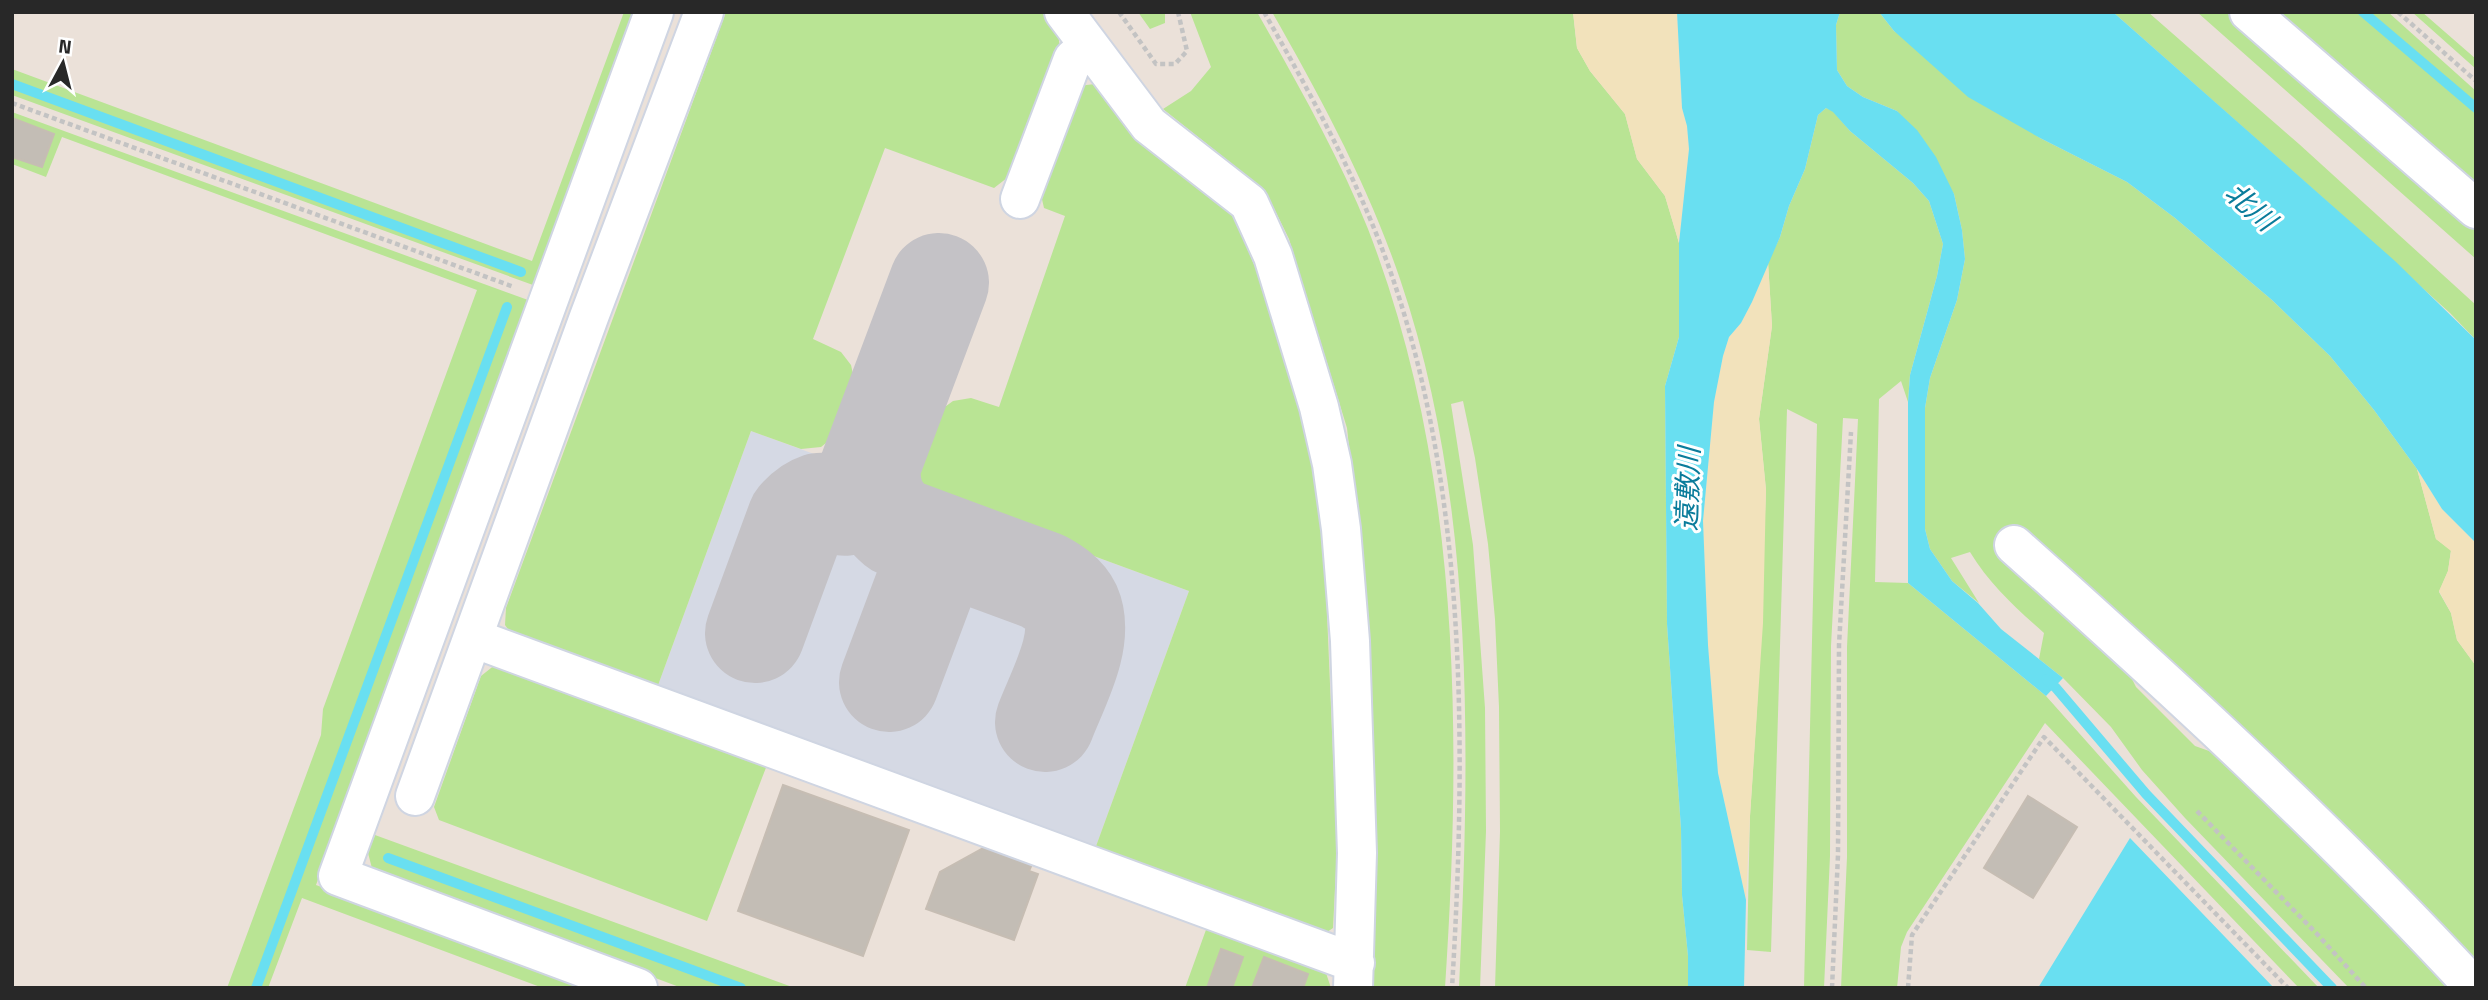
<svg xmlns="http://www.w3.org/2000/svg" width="2488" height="1000" viewBox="0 0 2488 1000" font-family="'Titillium Web','Noto Sans JP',sans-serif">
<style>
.airport{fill:#d5d9e4}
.green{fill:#b9e494}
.sand{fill:#f2e2bb}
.water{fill:#69dff1}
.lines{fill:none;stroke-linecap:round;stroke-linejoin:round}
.stream{stroke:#69dff1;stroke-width:10}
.taxiway{stroke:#c4c2c6;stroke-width:100}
.building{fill:#c3bdb5;stroke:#c6bdb3;stroke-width:2}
.minor-casing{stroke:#cfd5e2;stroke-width:42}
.path{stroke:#c3c3c3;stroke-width:4.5;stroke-dasharray:5 3.5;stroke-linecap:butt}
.minor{stroke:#fff;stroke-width:38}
.labels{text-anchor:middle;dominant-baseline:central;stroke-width:6;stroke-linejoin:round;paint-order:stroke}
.water-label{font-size:28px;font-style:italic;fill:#0a7c9b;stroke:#fff}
</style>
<rect width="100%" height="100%" fill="#ebe1d9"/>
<path class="airport" d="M751,431L1189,591L1095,849L657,688Z"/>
<path class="green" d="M624,12H634L533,285L12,95V69L532,261Z
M726,12H1043L1058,32L1060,50L1016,171L994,188L885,148L813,339L841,352L851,365L855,383L836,435L821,447L801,449L751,431L657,688L513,636L505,625L506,608Z
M1138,12H1165V23L1150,29Z
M1190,12H1257C1297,83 1338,154 1368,229C1461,469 1462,734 1445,988H1371L1376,855L1369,630L1347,428L1289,239L1265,190L1163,109L1191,91L1211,67Z
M1272,12H1573L1577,48L1590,71L1625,114L1637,159L1665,196L1679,243V337L1665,386L1667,624L1681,829L1682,895L1688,956V988H1495L1500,831L1499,707L1495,619L1488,544L1475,458L1463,401L1451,404L1473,545L1485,708L1486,831L1480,988H1459C1470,755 1476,502 1400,279C1368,185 1321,98 1272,12Z
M1840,12H1879L1894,31L2040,138L2127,182L2175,218L2272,300L2330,356L2374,410L2417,469L2436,539L2451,550L2448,571L2439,592L2451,613L2457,640L2476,666V978L2115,645L2136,687L2195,746L2226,757L2465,988H2349L2185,818L2142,770L2111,727L2063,678L2039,659L2044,633C2016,608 1990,585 1970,552L1951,558L1979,603L1952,581L1930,549L1925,529V408L1930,378L1957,300L1965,259L1962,230L1954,194L1897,111L1863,97L1847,86L1837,70L1836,25Z
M2113,12H2148L2299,144L2476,305V340L2450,313L2331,205Z
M2197,12H2226L2476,229V259Z
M2271,12H2388L2476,91V189Z
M2412,12H2422L2476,59V69Z
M1095,84L1138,139L1234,216L1260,279L1292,380L1313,468L1324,542L1337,850L1333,928L1324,934L1095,849L1189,591L933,497L919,482L918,463L938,412L953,401L971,398L999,407L1065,216L1044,208L1039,186L1078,86Z
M1826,108L1833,111L1850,131L1913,183L1929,201L1943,244L1937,276L1910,375L1908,402L1901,381L1879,399L1875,582L1908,583L2046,696L2136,797L2319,988H2299L2045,723L1907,932L1901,947L1897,988H1841L1847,857V647L1858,419L1843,418L1831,646L1830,856L1824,988H1804L1817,424L1787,409L1771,952L1747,950L1750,816L1757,708L1766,490L1759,419L1772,326L1768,262L1780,237L1789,206L1805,169L1818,115Z
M12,112L528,300L316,885L593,988H543L302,898L268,988H227L321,735L323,709L477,290L62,137L46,177L12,164Z
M496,664L767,765L707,921L439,820L434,807L481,676Z
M375,835L795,988H682L373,872L368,853Z
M1207,927L1325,970L1331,988H1185Z"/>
<path class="sand" d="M1573,12H1677L1682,108L1687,126L1689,149L1679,243L1665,196L1637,159L1625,114L1590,71L1577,48Z
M1768,262L1772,326L1759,419L1766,490L1763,623L1750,816L1746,900L1718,773L1708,645L1703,521L1714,402L1723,356L1729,337L1741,323L1752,302Z
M2417,469L2442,509L2476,543V666L2457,640L2451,613L2439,591L2448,571L2451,551L2436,539Z"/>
<path class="water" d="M1677,12H1840L1836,25L1837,70L1847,86L1863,97L1897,111L1917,130L1936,157L1954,194L1962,230L1965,259L1957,300L1930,378L1925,408V529L1930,549L1952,581L1978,603L2001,629L2063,678L2046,696L1908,583V402L1910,375L1937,276L1943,244L1929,201L1913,183L1850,131L1833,112L1826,108L1818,115L1805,169L1789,206L1780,237L1752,302L1741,323L1729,337L1723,356L1714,402L1703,521L1708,645L1718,773L1746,900L1744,988H1688V956L1682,895L1681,829L1667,624L1665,386L1679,337V243L1689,149L1687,126L1682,108Z
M1879,12H2113L2395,261L2476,340V543L2442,509L2417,469L2374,410L2330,356L2272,300L2175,218L2127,182L2040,138L1968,97L1894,31Z
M2130,838L2274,988H2038Z"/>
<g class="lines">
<path class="stream" d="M2363,12L2476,108
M12,84L521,272
M2046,679L2056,688L2146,794L2332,988
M388,858L741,988
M256,988L507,307"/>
<path class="taxiway" d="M939,283L871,464C869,491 876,509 897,527L1043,581C1054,587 1065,594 1071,606C1086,640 1057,690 1045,722
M755,633L797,519C803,512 810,506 819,503C832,501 847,512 856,500C863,490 867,475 871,464
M889,682L928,578C932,558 928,546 913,533"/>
</g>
<path class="building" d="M12,118L54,134L42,167L12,157Z
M783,785L909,830L863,956L738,911Z
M2028,796L2077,827L2033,898L1984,868Z
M985,847L1032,864L1029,871L1038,874L1014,940L926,909L940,872Z
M1221,949L1243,957L1232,988H1207Z
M1264,957L1308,974L1303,988H1252Z"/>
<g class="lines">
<g class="minor-casing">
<path id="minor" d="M1064,12L1149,125L1249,203L1273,256L1319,407L1332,464L1341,529L1350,641L1357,853L1353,988
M2249,12L2476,209
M1020,199L1073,59L1089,45
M2014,545C2173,687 2330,831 2475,988
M473,638L1355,963
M415,796L589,317L704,12
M638,988L338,876L654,12"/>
</g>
<path class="path" d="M1119,12L1156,64H1175L1187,51L1178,12
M1264,12C1313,98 1361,185 1393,279C1468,500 1466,757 1452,988
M2398,12L2476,81
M12,103L514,287
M2197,811L2317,934L2366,988
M1832,988L1838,855L1839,645L1851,432
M1908,988L1912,935L2044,737L2288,988"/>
<use href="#minor" class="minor"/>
</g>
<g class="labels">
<g class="water-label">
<text transform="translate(2251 206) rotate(41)">北川</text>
<text transform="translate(1687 489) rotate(-88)">遠敷川</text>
</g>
</g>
<rect width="2488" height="1000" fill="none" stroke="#282828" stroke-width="28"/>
<g transform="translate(63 63) rotate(7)" stroke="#ffffff" stroke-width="5" paint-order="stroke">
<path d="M0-5L12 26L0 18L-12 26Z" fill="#282828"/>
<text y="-10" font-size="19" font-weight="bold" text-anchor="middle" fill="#282828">N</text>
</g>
</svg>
